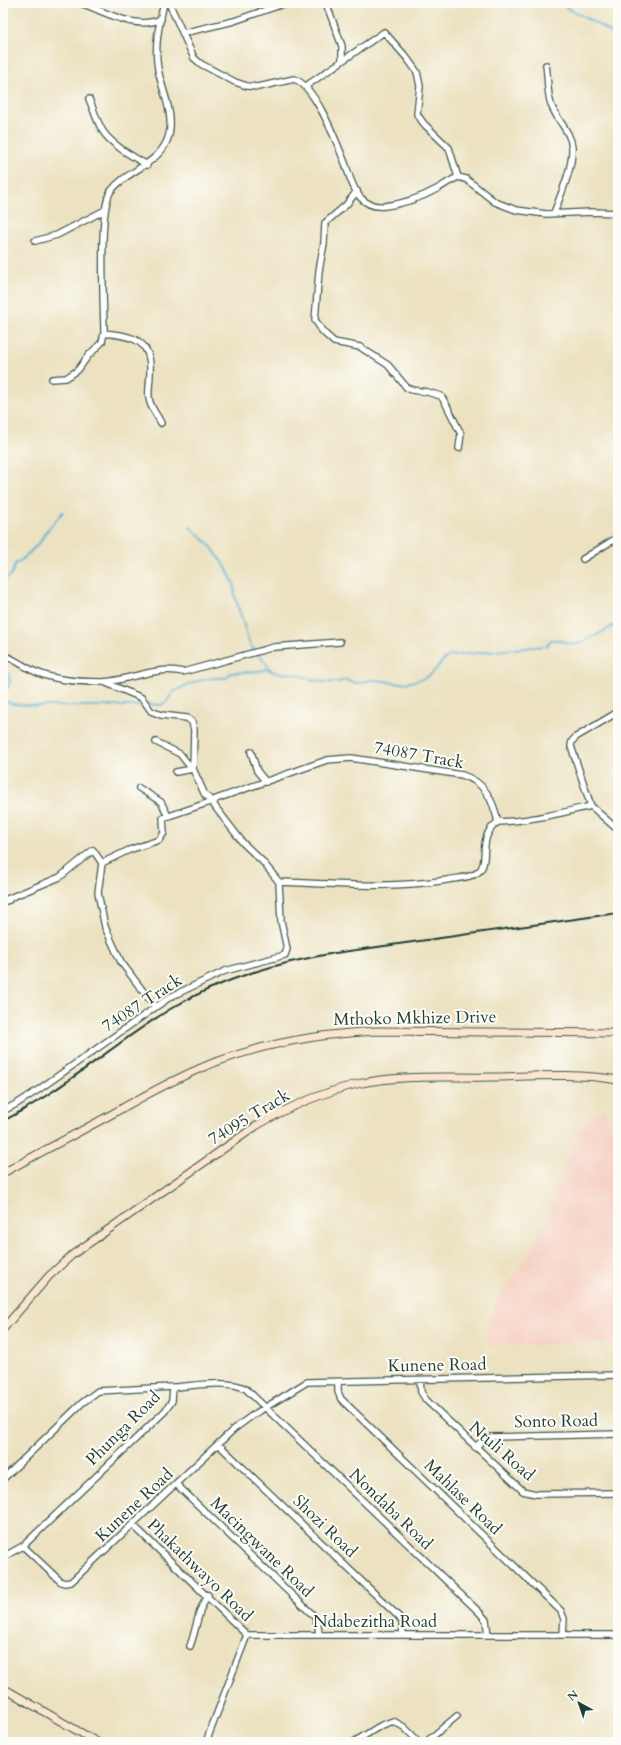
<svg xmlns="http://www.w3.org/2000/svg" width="621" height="1745" viewBox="0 0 621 1745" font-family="Cardo,serif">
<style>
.built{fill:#f6d2c4}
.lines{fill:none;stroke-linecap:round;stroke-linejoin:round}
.stream{stroke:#58b1d5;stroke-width:2}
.street-casing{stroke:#3e5649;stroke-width:8}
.secondary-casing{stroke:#3e5649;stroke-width:9}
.street{stroke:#fff;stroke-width:5.5}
.secondary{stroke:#fbe5cf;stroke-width:7}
.rail{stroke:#1f3d34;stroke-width:2}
.labels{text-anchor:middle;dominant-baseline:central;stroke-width:4;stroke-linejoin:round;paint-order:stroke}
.street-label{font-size:17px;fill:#1f3d34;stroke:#fdfcf7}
</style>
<rect width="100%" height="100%" fill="#fdfcf7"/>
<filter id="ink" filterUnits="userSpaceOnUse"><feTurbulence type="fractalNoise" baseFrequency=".025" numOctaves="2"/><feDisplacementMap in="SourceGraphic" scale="8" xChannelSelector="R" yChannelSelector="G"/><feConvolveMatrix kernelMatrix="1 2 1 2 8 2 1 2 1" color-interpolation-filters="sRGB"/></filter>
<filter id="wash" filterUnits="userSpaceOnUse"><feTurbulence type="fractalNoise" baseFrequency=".012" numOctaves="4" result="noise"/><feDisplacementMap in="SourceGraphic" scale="16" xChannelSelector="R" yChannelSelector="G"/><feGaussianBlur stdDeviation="0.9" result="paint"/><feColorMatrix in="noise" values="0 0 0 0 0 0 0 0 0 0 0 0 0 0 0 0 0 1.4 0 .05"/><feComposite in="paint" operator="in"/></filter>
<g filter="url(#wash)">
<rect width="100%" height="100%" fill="#ece2c1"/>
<path class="built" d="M606,1108L610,1120H618V1343L487,1346V1332L498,1296L533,1249L559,1187L571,1147L586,1121L595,1113Z"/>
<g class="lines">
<path class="stream" d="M559,3C578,16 601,23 618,38
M190,527L210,545L227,569L234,584L235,597L250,645L262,658L271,670
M3,581L12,574L15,564L24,558L41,541L44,534L63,512
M546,647L551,640C560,638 567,645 576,644C585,643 608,628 618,623
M3,667C11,678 13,684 3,693
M296,674C311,680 330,686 346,680C357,686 362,681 373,680C380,679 390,683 397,683C403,684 422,680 427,677C437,672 439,661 449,656L543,646
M3,700L13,704L38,706H136L144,704
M148,704C152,704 157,705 161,705C167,704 170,695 174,692C188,683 209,676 226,678L231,673L261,671L266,669L277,673L294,674"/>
</g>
</g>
<g filter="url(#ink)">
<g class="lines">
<g class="street-casing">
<path id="street" d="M80,3C105,11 135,31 161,19
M169,3L188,45L194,58L201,64L235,82L247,86L258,87L294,79C315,85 337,143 345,163C349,174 352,188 360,197C366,204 375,207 385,206C402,204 422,197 437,189C444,185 451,180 458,177L466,179L495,202L516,210L546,214L592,212L618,213
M326,3L342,46V61
M183,33L234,21L286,3
M546,65C548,78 547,93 551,104C556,120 571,131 572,148C573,167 561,194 554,213
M306,86L384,32L407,58L417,72L420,86L417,114L424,124L449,148L458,177
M89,99C94,110 97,123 104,133C115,147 132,156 147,165
M357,191L346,205L325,223L324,243L319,271L315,320L323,332L334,342L360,347L388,365L407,388L412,390L427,392L441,396L446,404L461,434L459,448
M35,241L57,235L105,210
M104,333C132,336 152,339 150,373C150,382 148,390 149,398C150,408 157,414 161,423
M52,379L66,378L78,370L88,356L102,342L104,333C104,307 98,208 111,191C127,169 161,165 169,135C174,112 162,91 158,69C154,48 159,24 164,3
M583,559L618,537
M3,655C15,659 24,667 36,672C54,680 81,682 102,682C129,681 156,665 183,672L274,647L340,642
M104,682L142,698L151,711L161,715L187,718L192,722L194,730L193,769L205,795L213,801
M618,712L576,737L572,741L571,746L591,806L618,830
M156,742L180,754L192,769
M251,752L257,771L266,782
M351,758L462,775C485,782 493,800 498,822C475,838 492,863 477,873C469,878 457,878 447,880C391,889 335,884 279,882L262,861L243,843L213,804L216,799L327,760Z
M176,772L193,769
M139,788L161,802L168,816
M498,822C529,821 561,813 591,806
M102,863L98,893L105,927L121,962L155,1007
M3,902L9,900L7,899L60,877L93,850L102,863L129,850L159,840L164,833L163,818L213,801
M3,1111L18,1103L38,1090L170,997L225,971L285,955L287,949L281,921L279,882
M420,1380L421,1392L426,1400L523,1491L536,1494L618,1493
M338,1382V1392L341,1399L561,1611L564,1619L563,1635
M173,1387C193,1386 229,1379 246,1389L479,1612L486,1620L488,1635
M218,1444L399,1617L402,1621L403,1635
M475,1447L485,1439L491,1437L618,1434
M3,1479L82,1403L98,1391L173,1387L172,1401L165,1411L23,1546L3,1557
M176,1484L314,1616L318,1625L319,1635
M133,1525L247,1635
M23,1546L60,1581L64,1583L71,1582L234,1429L253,1415L307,1382L618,1375
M190,1646C197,1628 197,1611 208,1595
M206,1742L247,1635H618
M354,1742L380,1726L393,1721L404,1727L419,1742
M426,1742L457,1716"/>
</g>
<g class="secondary-casing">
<path id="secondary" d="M3,1173C39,1153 76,1134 112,1114C145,1095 178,1077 213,1063C265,1043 320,1034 376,1031L618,1033
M3,1329L49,1276L72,1255L256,1126C288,1107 321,1093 357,1084C401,1074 448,1078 493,1077C535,1076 577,1073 618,1080
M3,1688L97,1742"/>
</g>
<use href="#street" class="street"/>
<use href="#secondary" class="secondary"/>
<path class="rail" d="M3,1121C64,1090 114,1043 172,1008C223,978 277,963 335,953L618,913"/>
</g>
</g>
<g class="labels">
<g class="street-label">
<text transform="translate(419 755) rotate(10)">74087 Track</text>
<text transform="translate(142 1003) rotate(-33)">74087 Track</text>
<text transform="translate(415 1018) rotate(-1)">Mthoko Mkhize Drive</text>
<text transform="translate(249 1117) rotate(-31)">74095 Track</text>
<text transform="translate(437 1365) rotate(-1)">Kunene Road</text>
<text transform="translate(556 1421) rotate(-1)">Sonto Road</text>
<text transform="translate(123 1428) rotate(-45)">Phunga Road</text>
<text transform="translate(502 1451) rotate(41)">Ntuli Road</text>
<text transform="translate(463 1497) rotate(44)">Mahlase Road</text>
<text transform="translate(134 1505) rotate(-43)">Kunene Road</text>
<text transform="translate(391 1509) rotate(44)">Nondaba Road</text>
<text transform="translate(325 1526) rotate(44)">Shozi Road</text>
<text transform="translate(262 1547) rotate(44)">Macingwane Road</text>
<text transform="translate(200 1570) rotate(44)">Phakathwayo Road</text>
<text x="375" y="1621">Ndabezitha Road</text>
</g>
</g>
<rect width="621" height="1745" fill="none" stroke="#fdfcf7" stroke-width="16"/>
<g transform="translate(579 1703) rotate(320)" stroke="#fdfcf7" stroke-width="3" paint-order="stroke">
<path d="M0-3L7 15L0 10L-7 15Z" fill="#1f3d34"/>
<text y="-6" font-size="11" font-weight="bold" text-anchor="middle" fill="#1f3d34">N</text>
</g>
</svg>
